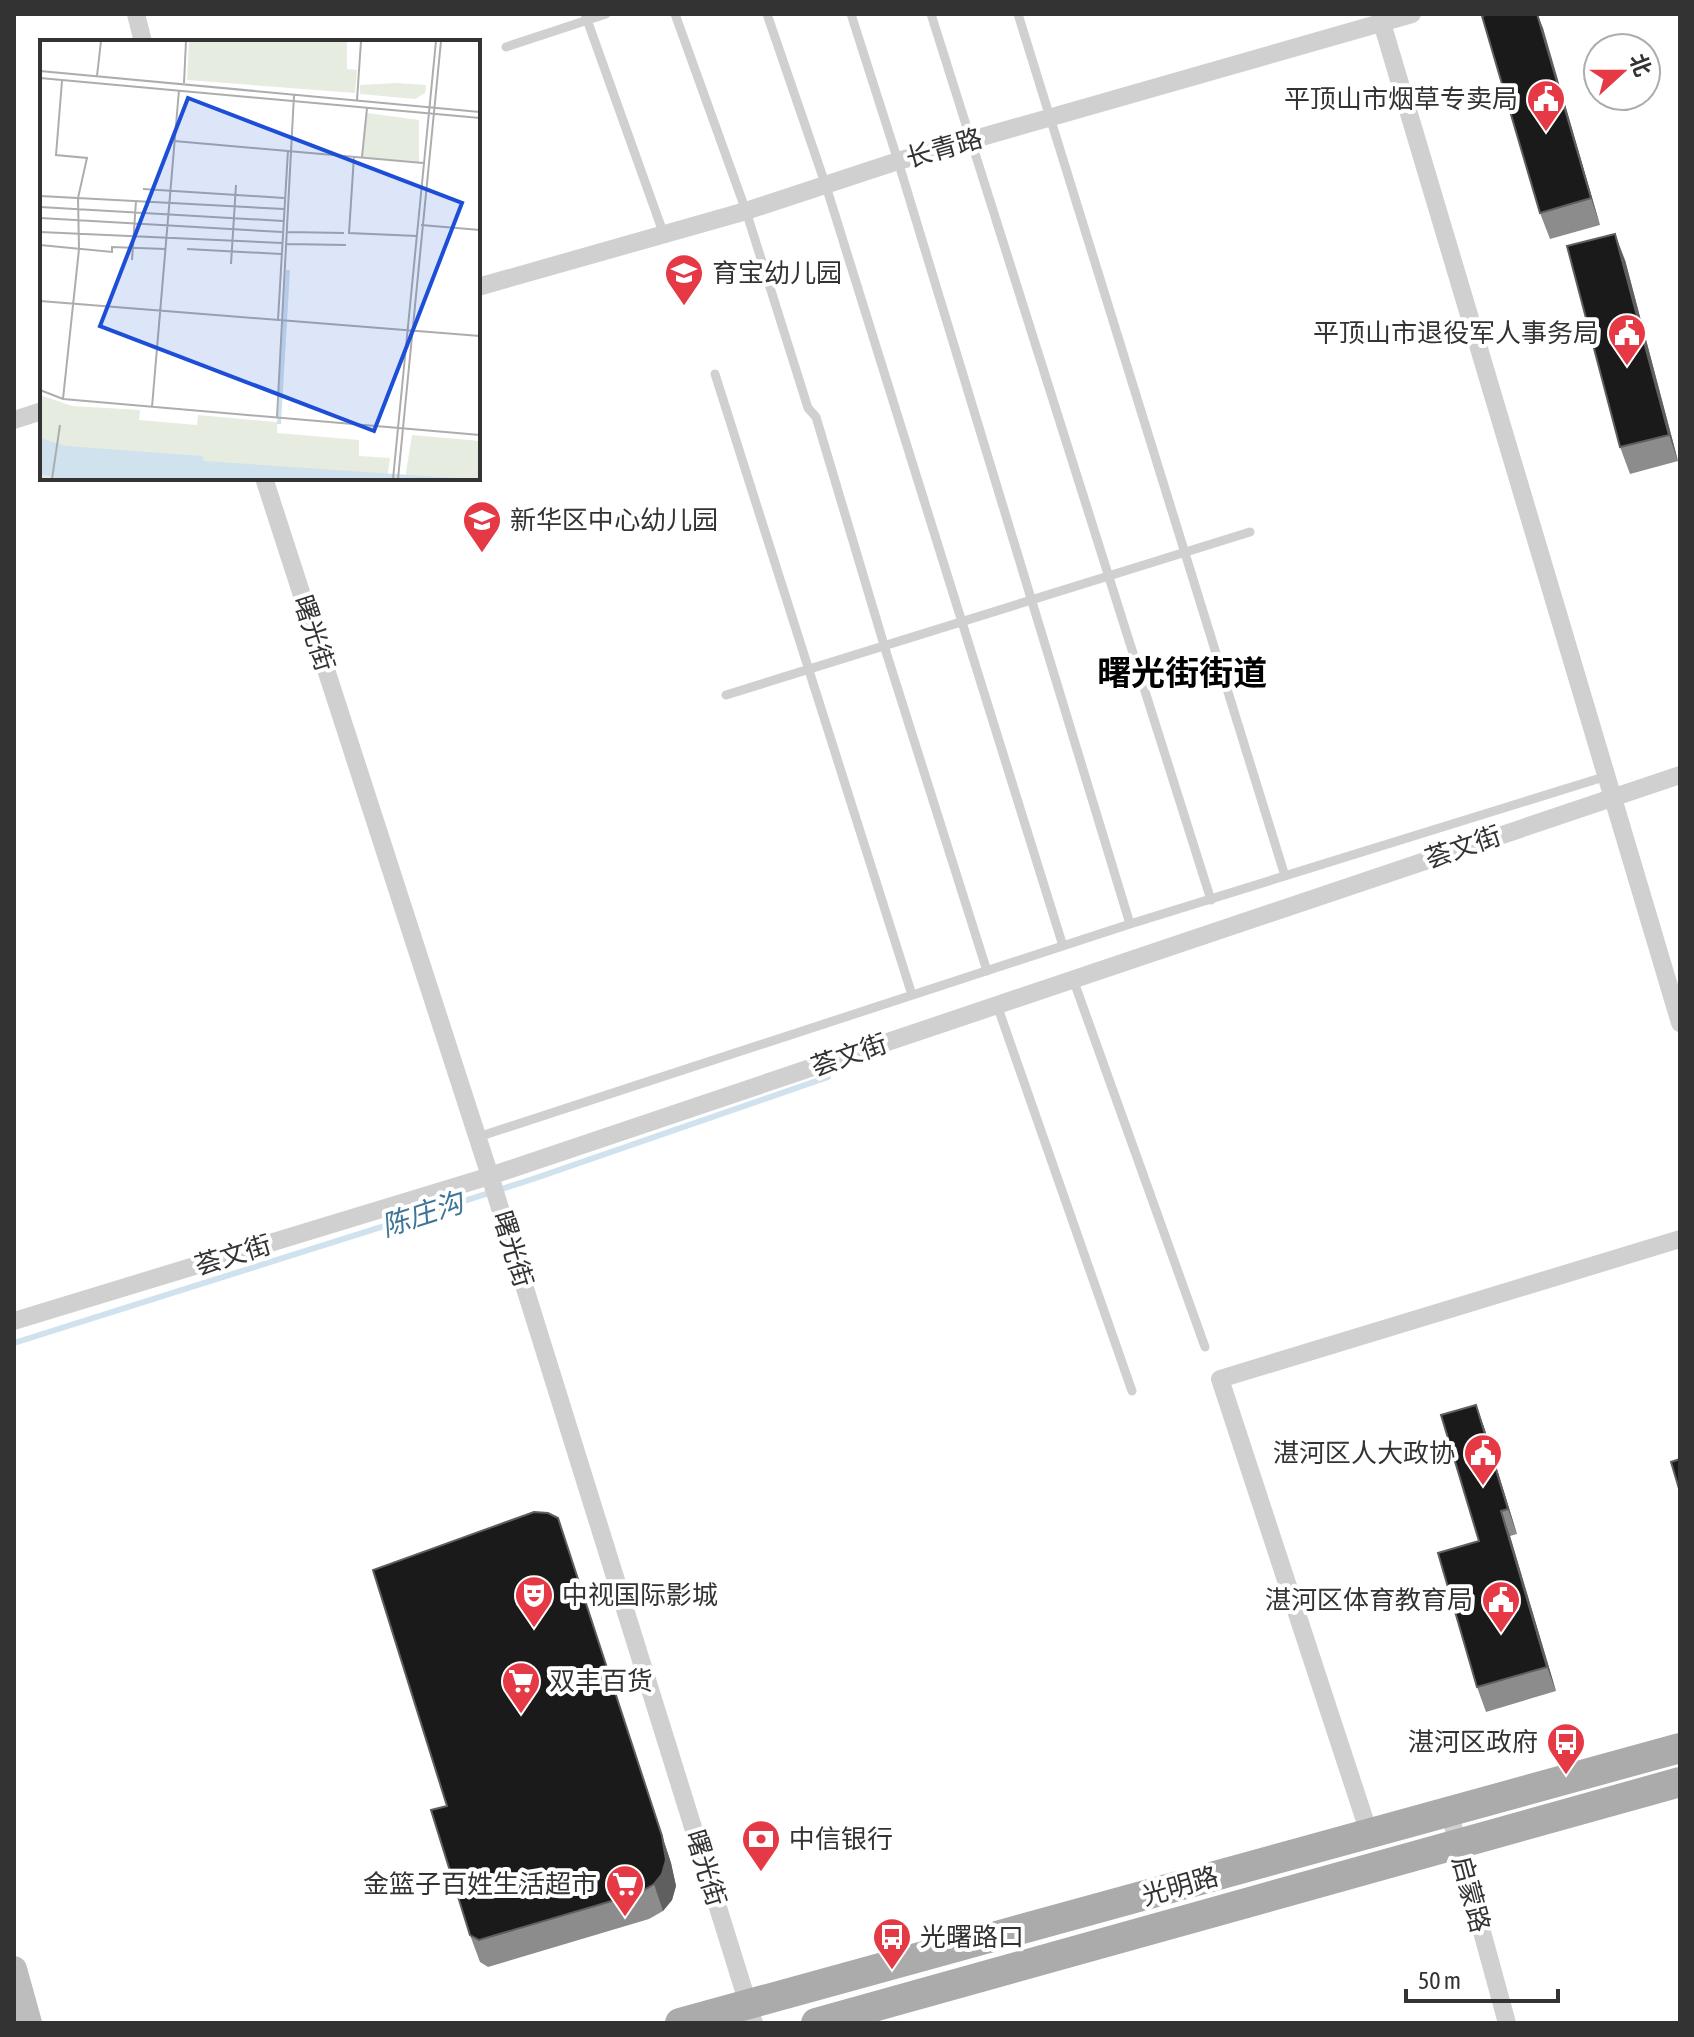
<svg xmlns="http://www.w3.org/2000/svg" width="1694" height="2037" viewBox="0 0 1694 2037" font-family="'Asap Condensed','Noto Sans SC',sans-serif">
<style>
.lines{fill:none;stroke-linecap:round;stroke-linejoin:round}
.stream{stroke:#cfe2ee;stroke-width:6}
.lane{stroke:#d0d0d0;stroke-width:9}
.street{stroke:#d0d0d0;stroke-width:18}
.secondary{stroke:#bdbdbd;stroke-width:26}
.primary{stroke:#ababab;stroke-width:30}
.wall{fill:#8c8c8c}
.shaded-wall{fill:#5f5f5f}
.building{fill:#1a1a1a;stroke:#5f5f5f;stroke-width:2}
.labels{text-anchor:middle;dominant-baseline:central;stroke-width:8;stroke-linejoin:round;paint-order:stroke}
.poi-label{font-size:26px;fill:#333;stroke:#fff;text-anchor:end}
.street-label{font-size:26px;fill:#333;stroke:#fff}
.water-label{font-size:28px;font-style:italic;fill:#3f7597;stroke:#fff}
.district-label{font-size:34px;font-weight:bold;fill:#000;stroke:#fff}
.inset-river{fill:none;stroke:#cfe2ee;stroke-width:4}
.inset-road{fill:none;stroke:#adadad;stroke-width:2}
.view{fill:#1d4ed8;fill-opacity:0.15;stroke:#1d4ed8;stroke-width:4}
.inset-edge{fill:none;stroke:#333;stroke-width:4}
</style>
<rect width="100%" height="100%" fill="#fff"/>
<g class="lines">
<path class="stream" d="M14,1343L530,1180L828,1077"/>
<path class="lane" d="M585,14L664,235
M675,14L746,211L808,408L816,417L887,655L987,971
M767,14L826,186L1063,946
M851,14L898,161L1130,924
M931,14L1211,900
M1018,14L1285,876
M506,47L606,14
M715,374L912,995
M726,695L1250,532
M1073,979L1205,1347
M997,1005L1132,1391
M478,1137L1130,924L1607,776"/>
<path class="street" d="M136,14L143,42
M1382,23L1680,1023
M478,287L746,211L898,161L1412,14
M14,420L42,411
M264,478L490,1176L754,2023
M14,1321L490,1176L1680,775
M1449,1811L1507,2023
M1369,1833L1220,1379L1680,1239"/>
<path class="secondary" d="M14,1969L29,2023"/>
<path class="primary" d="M680,2023L1680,1748
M816,2023L1680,1782"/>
</g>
<path class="wall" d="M1489,14H1538L1600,225L1550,239L1540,213Z
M1625,260L1678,461L1630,474L1620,447Z
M1476,1405L1485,1430L1517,1534L1510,1536L1556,1691L1486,1712L1477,1687L1479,1541Z
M558,1518L671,1863L676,1886L672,1900L663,1911L649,1919L488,1967L480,1962L470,1935Z"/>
<path class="shaded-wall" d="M1537,14L1543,28L1600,225L1591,198Z
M1615,234L1625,260L1678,461L1669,435Z
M1476,1405L1485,1430L1517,1534L1508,1509Z
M1501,1511L1510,1536L1556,1691L1547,1667Z
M558,1518L671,1863L676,1886L672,1900L663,1911L654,1884Z"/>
<path class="building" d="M1489,14H1537L1591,198L1540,213L1482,16Z
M1615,234L1669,435L1620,447L1567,246Z
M1476,1405L1508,1509L1501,1511L1547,1667L1477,1687L1438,1553L1479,1541L1441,1415Z
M1680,1459V1492L1671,1462Z
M534,1512L548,1513L558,1518L662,1836L666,1860L662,1874L654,1884L639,1893L479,1940L470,1935L431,1810L447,1806L373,1570Z"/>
<defs>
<g id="civic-pin" transform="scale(2)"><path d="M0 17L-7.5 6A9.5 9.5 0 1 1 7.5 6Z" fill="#e63946" stroke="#fff"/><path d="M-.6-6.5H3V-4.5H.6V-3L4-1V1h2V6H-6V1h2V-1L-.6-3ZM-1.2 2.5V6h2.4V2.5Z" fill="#fff"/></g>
<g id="school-pin" transform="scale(2)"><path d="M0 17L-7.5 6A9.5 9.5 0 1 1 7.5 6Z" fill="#e63946" stroke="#fff"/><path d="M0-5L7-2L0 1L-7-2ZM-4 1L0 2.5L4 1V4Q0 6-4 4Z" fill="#fff"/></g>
<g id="theatre-pin" transform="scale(2)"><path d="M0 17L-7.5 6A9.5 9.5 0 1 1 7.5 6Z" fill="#e63946" stroke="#fff"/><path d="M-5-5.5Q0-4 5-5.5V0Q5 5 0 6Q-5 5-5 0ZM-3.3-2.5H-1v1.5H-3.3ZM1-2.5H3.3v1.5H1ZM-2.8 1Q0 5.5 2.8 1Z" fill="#fff"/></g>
<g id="supermarket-pin" transform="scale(2)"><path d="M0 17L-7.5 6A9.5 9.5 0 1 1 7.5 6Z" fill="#e63946" stroke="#fff"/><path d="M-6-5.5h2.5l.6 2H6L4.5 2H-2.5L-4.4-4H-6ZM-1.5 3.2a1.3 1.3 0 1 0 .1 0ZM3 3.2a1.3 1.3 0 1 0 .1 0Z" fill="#fff"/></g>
<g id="bus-pin" transform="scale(2)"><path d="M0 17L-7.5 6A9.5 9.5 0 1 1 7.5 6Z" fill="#e63946" stroke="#fff"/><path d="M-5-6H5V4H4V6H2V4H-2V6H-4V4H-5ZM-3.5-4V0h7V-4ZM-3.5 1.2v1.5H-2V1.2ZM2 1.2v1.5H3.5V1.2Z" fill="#fff"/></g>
<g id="bank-pin" transform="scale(2)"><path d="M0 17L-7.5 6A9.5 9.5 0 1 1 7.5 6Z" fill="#e63946" stroke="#fff"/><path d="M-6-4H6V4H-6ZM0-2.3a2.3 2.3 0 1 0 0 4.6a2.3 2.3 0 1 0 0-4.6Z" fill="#fff"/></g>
</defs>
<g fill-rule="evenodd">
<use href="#civic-pin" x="1546" y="99"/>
<use href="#school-pin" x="684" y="273"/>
<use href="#civic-pin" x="1627" y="333"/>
<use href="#school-pin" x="482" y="520"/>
<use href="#civic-pin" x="1483" y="1453"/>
<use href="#theatre-pin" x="534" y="1595"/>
<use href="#civic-pin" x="1501" y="1600"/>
<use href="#supermarket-pin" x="521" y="1681"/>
<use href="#bus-pin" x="1566" y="1742"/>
<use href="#bank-pin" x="761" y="1839"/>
<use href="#supermarket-pin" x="625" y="1884"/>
<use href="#bus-pin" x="892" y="1937"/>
</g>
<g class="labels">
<g class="poi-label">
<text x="1518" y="99">平顶山市烟草专卖局</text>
<text x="712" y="273" text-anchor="start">育宝幼儿园</text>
<text x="1599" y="333">平顶山市退役军人事务局</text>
<text x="510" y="520" text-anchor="start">新华区中心幼儿园</text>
<text x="1455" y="1453">湛河区人大政协</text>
<text x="562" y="1595" text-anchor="start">中视国际影城</text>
<text x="1473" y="1600">湛河区体育教育局</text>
<text x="549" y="1681" text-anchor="start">双丰百货</text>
<text x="1538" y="1742">湛河区政府</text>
<text x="789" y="1839" text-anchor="start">中信银行</text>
<text x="597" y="1884">金篮子百姓生活超市</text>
<text x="920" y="1937" text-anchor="start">光曙路口</text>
</g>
<g class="street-label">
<text transform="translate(944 148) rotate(-16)">长青路</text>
<text transform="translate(314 633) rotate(72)">曙光街</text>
<text transform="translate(1463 847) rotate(-19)">荟文街</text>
<text transform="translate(849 1055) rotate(-19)">荟文街</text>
<text transform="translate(513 1249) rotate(73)">曙光街</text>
<text transform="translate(233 1255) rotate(-17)">荟文街</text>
<text transform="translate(706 1868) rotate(73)">曙光街</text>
<text transform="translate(1180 1886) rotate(-16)">光明路</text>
<text transform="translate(1471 1894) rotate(75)">启蒙路</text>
</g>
<g class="water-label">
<text transform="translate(422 1214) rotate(-18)">陈庄沟</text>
</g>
<g class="district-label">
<text x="1182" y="672">曙光街街道</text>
</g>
</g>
<g transform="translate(40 40)">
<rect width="440" height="440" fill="#fff"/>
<path d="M149,1H307V29L317,30L315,53L147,40ZM356,43L386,45L385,53L375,59L320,54V45ZM327,73L379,80V122L323,117ZM0,355L32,366L100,370L99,380L157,385L158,375L237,382V393L319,400V416L350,418L347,439H0ZM372,395L440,401V439H365Z" fill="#e6ecdf"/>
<path d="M0,398L26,406L162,416L164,421L430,439H21L0,434Z" fill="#cfe2ee"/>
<path class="inset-river" d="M239,384L248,230"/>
<path class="inset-road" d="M0,31L440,72M57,36L61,1M0,38L440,78M22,41L16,115L47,118L38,158L39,209L23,359M144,43L146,1M317,60L321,1M134,101L383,123M314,116L309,193L377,196M322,117L327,68M103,149L244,158M0,156L244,169M0,167L243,181M0,178L242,192M381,185L440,190M0,192L242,203M247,192L304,193M247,204L306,205M0,205L72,212V207L125,209M147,209L241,214M92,220L96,161M191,224L196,145M0,261L440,296M238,280L248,110M0,350L23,359L440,395M112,367L139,50M237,377L254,55M12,439L20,385M353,439L396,1M358,439L401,1"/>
<path class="view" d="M148,58L422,163L334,391L60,286Z"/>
<rect width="440" height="440" class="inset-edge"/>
</g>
<rect width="1694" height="2037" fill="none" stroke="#333333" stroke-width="32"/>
<g transform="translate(1622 72) rotate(69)"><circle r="38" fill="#ffffff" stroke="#adadad" stroke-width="2"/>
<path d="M0-6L14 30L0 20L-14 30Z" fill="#e63946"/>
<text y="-12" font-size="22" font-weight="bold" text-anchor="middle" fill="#333333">北</text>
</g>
<path d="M1406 1989v12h152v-12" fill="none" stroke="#333333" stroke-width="4"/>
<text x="1418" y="1989" font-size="24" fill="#333333" stroke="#ffffff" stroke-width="6" paint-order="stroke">50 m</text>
</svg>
